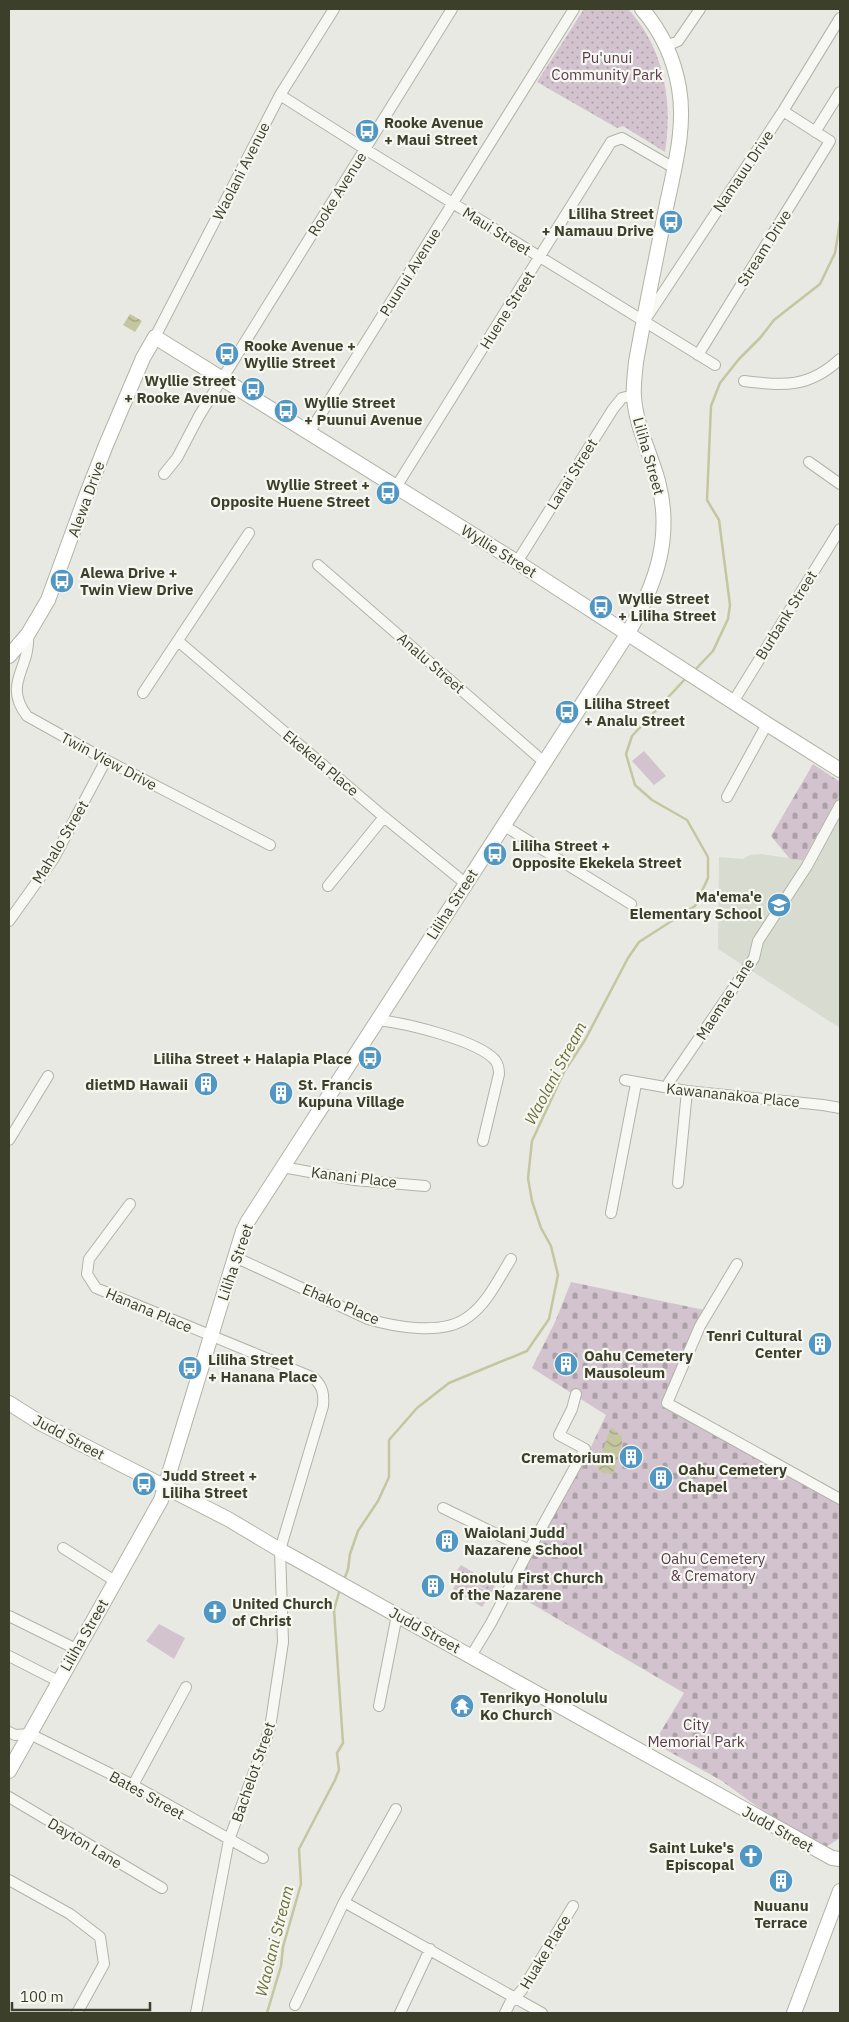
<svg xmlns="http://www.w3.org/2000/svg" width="849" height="2022" viewBox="0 0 849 2022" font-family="'IBM Plex Sans',sans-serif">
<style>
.built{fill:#d8dbd0}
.grass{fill:#d2c3ce}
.cemetery{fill:url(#cemetery-stones)}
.park{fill:url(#park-dots)}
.water{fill:url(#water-waves)}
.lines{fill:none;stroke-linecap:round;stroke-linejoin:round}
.stream{stroke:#c4c6a0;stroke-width:2.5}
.street-casing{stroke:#b1b3a7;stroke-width:12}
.secondary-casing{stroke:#b1b3a7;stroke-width:16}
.street{stroke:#f7f8f4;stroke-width:10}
.secondary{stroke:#fff;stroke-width:14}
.labels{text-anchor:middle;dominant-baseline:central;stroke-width:4.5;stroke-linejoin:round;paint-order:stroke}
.park-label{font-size:15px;fill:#5a3a4f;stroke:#f6f7f1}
.poi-label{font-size:15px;font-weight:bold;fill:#3c402b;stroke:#f6f7f1;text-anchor:start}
.street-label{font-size:15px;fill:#3c402b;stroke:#f6f7f1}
.water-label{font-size:16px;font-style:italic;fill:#6b7038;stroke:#f6f7f1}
</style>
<defs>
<pattern id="cemetery-stones" width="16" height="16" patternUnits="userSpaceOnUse" patternTransform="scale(1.25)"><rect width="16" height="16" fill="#d2c3ce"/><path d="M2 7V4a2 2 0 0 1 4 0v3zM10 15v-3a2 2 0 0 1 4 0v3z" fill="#aca0a7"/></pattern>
<pattern id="park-dots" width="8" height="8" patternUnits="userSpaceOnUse" patternTransform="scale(1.25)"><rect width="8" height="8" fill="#d2c3ce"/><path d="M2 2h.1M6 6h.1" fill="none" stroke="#aca0a7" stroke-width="1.8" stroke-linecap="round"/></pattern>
<pattern id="water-waves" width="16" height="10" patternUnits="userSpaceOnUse" patternTransform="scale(1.25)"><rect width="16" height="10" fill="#c4c6a0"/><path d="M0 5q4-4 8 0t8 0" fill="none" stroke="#a0a283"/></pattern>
</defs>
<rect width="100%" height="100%" fill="#e8e9e2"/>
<path class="built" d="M840,794V1028L718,949L719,857L743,859L750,855L761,854L803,860Z"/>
<path class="grass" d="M644,751L666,776L654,785L632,761Z
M461,1576L491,1594L482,1607L453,1589Z
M159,1624L185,1638L174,1659L146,1641Z"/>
<path class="cemetery" d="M813,764L840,782V794L803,860L790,859L771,836Z
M571,1282L709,1311L667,1403L840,1501V1838L826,1847L759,1808L722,1781L654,1743L684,1693L510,1591L591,1447L606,1415L532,1368L555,1322Z"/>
<path class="park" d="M584,9H628C664,48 673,101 665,152L623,126L617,128L537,82Z
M461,1565L495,1586L491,1593L456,1572Z"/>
<path class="water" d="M130,314L142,321L135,332L123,325Z
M611,1427L622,1437V1444L613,1474L602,1473L597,1466Z"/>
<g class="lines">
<path class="stream" d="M693,672L713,651L728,619L730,605L719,520L707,500L711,406L720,383L739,359L760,338L774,320L820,284L835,253L840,222
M344,1580L348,1569L350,1554L358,1531L378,1501L389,1477V1440L417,1408L449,1383L527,1351L549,1319L558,1275L551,1246L541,1228L532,1201L528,1178L532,1141L564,1072L585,1040L628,958L639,942L695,906L708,878V857L687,820L652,800L635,785L626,754L632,736L687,677
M267,2013L281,1966L283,1947L301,1884L299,1849L335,1780L339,1770L337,1753L343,1743L334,1610L340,1589"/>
<g class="street-casing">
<path id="street" d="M666,46L678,41L700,9
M280,95L365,149L715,365
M815,132L840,92
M647,317L783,111L840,18
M155,337L280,95L334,9
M698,355L830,141L783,111
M744,381C784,386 809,388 840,359
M309,433L574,9
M809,462L840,484
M164,474L177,458L199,416L452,9
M396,487L611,142L622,138L674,168
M517,562L613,409L622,398L633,395
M318,565L544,762
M28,634C31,669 2,683 27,716L106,760L270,845
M178,641L384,817L465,883
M143,693L249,533
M733,702L840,529
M727,797L767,724
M503,825L631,904
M328,886L384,817
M9,921L54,858L106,760
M378,1020C405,1023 477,1040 495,1060C498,1064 499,1069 499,1074L483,1141
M625,1080L687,1091L823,1105L840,1108
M668,1088L669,1082L754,958L758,941L807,866L840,805
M9,1140L48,1076
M282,1167L355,1180L425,1186
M678,1183L687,1091
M130,1204L89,1259L87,1274L96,1288L314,1378C323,1387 324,1394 323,1406L280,1550L283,1642L270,1728L229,1840L196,2013
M611,1213L636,1084
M235,1257L368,1319C395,1327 443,1336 468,1317C487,1304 499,1278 511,1259
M737,1264L700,1326L667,1403L840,1499
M443,1508L529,1550
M63,1548L115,1581
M9,1616L76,1649
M9,1656L58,1681
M471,1656L491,1623L529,1550L585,1449L559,1435L572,1409L576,1394
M379,1706L397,1615
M9,1732L15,1735L30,1734L133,1785L263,1858
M133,1785L186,1687
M9,1797L162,1888
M9,1880L70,1914L100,1937L104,1964L77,2013
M344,1902L542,2013
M295,2005L344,1902L396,1809
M400,2013L430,1949
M505,2013L510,2003L522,1990L573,1906"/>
</g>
<g class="secondary-casing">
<path id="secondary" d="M9,656L28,634L48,600L86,496L106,445L143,358L155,337L517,562L767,724L840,770
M9,1403L42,1424L228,1519L280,1550L832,1858L840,1859
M9,1771L161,1500L243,1231L248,1221L628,633C656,584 673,537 658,481C650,452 636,426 634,397C633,386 635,373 636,362C645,311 656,260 666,208C674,169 686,128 679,88C674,59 661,31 642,9
M794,2013L840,1891"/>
</g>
<use href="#street" class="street"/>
<use href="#secondary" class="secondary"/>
</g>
<defs>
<g id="bus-disc" transform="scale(1.25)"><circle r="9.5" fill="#5197c4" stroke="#f6f7f1"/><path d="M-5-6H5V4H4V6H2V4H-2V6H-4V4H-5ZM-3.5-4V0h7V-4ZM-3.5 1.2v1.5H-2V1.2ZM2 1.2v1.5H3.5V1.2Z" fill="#fff"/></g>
<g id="school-disc" transform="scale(1.25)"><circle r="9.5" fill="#5197c4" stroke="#f6f7f1"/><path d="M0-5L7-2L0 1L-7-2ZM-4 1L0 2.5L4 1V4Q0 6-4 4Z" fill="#fff"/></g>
<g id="building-disc" transform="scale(1.25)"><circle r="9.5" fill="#5197c4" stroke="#f6f7f1"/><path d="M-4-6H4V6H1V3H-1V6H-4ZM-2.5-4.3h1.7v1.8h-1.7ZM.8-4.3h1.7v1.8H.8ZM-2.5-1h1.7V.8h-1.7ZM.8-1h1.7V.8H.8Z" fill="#fff"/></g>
<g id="church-disc" transform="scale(1.25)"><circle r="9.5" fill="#5197c4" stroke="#f6f7f1"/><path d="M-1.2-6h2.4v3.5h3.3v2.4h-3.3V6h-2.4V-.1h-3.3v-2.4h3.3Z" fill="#fff"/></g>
<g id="temple-disc" transform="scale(1.25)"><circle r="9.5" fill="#5197c4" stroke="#f6f7f1"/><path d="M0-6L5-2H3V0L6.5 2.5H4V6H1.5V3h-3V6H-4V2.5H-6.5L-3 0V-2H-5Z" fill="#fff"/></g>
</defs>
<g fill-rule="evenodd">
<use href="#bus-disc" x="367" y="131"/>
<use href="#bus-disc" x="671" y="222"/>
<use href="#bus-disc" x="227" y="354"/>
<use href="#bus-disc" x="253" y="389"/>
<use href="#bus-disc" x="286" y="411"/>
<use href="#bus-disc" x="388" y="493"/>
<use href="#bus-disc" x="62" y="581"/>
<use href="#bus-disc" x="601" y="607"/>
<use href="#bus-disc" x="567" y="712"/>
<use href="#bus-disc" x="495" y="854"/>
<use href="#school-disc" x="779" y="905"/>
<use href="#bus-disc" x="370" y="1058"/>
<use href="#building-disc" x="206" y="1084"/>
<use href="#building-disc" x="281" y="1093"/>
<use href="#building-disc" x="820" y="1344"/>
<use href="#building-disc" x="566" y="1364"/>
<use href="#bus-disc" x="190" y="1368"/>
<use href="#building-disc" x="631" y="1457"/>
<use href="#building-disc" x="661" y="1478"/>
<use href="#bus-disc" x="144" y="1484"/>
<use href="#building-disc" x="447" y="1541"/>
<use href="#building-disc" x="433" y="1586"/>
<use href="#church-disc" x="215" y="1612"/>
<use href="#temple-disc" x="462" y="1706"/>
<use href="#church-disc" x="751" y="1856"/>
<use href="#building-disc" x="781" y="1881"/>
</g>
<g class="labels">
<g class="park-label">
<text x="607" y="57">Pu'unui<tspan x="607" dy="17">Community Park</tspan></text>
<text x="713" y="1558">Oahu Cemetery<tspan x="713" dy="17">&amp; Crematory</tspan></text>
<text x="696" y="1724">City<tspan x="696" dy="17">Memorial Park</tspan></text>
</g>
<g class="poi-label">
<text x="384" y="122">Rooke Avenue<tspan x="384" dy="17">+ Maui Street</tspan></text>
<text x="654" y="213" text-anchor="end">Liliha Street<tspan x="654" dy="17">+ Namauu Drive</tspan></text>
<text x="244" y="345">Rooke Avenue +<tspan x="244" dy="17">Wyllie Street</tspan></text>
<text x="236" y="380" text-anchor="end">Wyllie Street<tspan x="236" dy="17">+ Rooke Avenue</tspan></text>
<text x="304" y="402">Wyllie Street<tspan x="304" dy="17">+ Puunui Avenue</tspan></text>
<text x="370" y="484" text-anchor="end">Wyllie Street +<tspan x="370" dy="17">Opposite Huene Street</tspan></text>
<text x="80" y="572">Alewa Drive +<tspan x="80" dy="17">Twin View Drive</tspan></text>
<text x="618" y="598">Wyllie Street<tspan x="618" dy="17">+ Liliha Street</tspan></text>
<text x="584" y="703">Liliha Street<tspan x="584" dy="17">+ Analu Street</tspan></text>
<text x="512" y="845">Liliha Street +<tspan x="512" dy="17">Opposite Ekekela Street</tspan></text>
<text x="762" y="896" text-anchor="end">Ma'ema'e<tspan x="762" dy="17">Elementary School</tspan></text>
<text x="352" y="1058" text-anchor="end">Liliha Street + Halapia Place</text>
<text x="188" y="1084" text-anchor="end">dietMD Hawaii</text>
<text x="298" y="1084">St. Francis<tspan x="298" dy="17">Kupuna Village</tspan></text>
<text x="802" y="1335" text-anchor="end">Tenri Cultural<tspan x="802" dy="17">Center</tspan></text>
<text x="584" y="1355">Oahu Cemetery<tspan x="584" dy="17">Mausoleum</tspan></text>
<text x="208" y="1359">Liliha Street<tspan x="208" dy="17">+ Hanana Place</tspan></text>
<text x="614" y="1457" text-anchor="end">Crematorium</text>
<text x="678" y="1469">Oahu Cemetery<tspan x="678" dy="17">Chapel</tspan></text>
<text x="162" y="1475">Judd Street +<tspan x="162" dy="17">Liliha Street</tspan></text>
<text x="464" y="1532">Waiolani Judd<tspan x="464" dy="17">Nazarene School</tspan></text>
<text x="450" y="1577">Honolulu First Church<tspan x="450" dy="17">of the Nazarene</tspan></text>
<text x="232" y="1603">United Church<tspan x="232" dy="17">of Christ</tspan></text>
<text x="480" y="1697">Tenrikyo Honolulu<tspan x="480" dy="17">Ko Church</tspan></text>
<text x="734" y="1847" text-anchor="end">Saint Luke's<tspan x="734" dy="17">Episcopal</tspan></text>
<text x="781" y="1905" text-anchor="middle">Nuuanu<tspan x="781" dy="17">Terrace</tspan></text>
</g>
<g class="street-label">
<text transform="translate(241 171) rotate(-63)">Waolani Avenue</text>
<text transform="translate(743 171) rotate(-56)">Namauu Drive</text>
<text transform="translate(337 194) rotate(-58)">Rooke Avenue</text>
<text transform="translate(497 231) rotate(32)">Maui Street</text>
<text transform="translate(764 248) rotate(-58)">Stream Drive</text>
<text transform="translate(410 272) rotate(-58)">Puunui Avenue</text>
<text transform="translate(507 310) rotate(-58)">Huene Street</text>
<text transform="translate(649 456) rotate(74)">Liliha Street</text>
<text transform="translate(572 474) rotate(-58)">Lanai Street</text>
<text transform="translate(86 499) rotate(-70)">Alewa Drive</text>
<text transform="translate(499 551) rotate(32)">Wyllie Street</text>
<text transform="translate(786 615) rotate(-58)">Burbank Street</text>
<text transform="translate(431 663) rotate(41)">Analu Street</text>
<text transform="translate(109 761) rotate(28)">Twin View Drive</text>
<text transform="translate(321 763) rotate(40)">Ekekela Place</text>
<text transform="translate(60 842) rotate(-59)">Mahalo Street</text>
<text transform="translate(452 904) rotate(-57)">Liliha Street</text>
<text transform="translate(725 999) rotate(-57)">Maemae Lane</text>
<text transform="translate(733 1095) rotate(6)">Kawananakoa Place</text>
<text transform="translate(354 1177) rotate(7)">Kanani Place</text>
<text transform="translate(235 1262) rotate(-71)">Liliha Street</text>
<text transform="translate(341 1304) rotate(23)">Ehako Place</text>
<text transform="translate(149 1310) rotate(23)">Hanana Place</text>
<text transform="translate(69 1437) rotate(28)">Judd Street</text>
<text transform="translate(425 1630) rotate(29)">Judd Street</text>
<text transform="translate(84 1635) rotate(-60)">Liliha Street</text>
<text transform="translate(253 1772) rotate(-71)">Bachelot Street</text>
<text transform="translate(147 1795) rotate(29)">Bates Street</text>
<text transform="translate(778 1829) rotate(29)">Judd Street</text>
<text transform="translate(85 1843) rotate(31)">Dayton Lane</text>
<text transform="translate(545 1952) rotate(-59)">Huake Place</text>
</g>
<g class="water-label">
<text transform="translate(555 1073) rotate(-62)">Waolani Stream</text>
<text transform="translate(274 1941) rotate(-76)">Waolani Stream</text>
</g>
</g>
<rect width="849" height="2022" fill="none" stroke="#3c402b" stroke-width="20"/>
<path d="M12 2002v8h138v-8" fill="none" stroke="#3c402b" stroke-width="2.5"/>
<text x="20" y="2002" font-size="15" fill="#3c402b" stroke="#f6f7f1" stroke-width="4" paint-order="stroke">100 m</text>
</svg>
